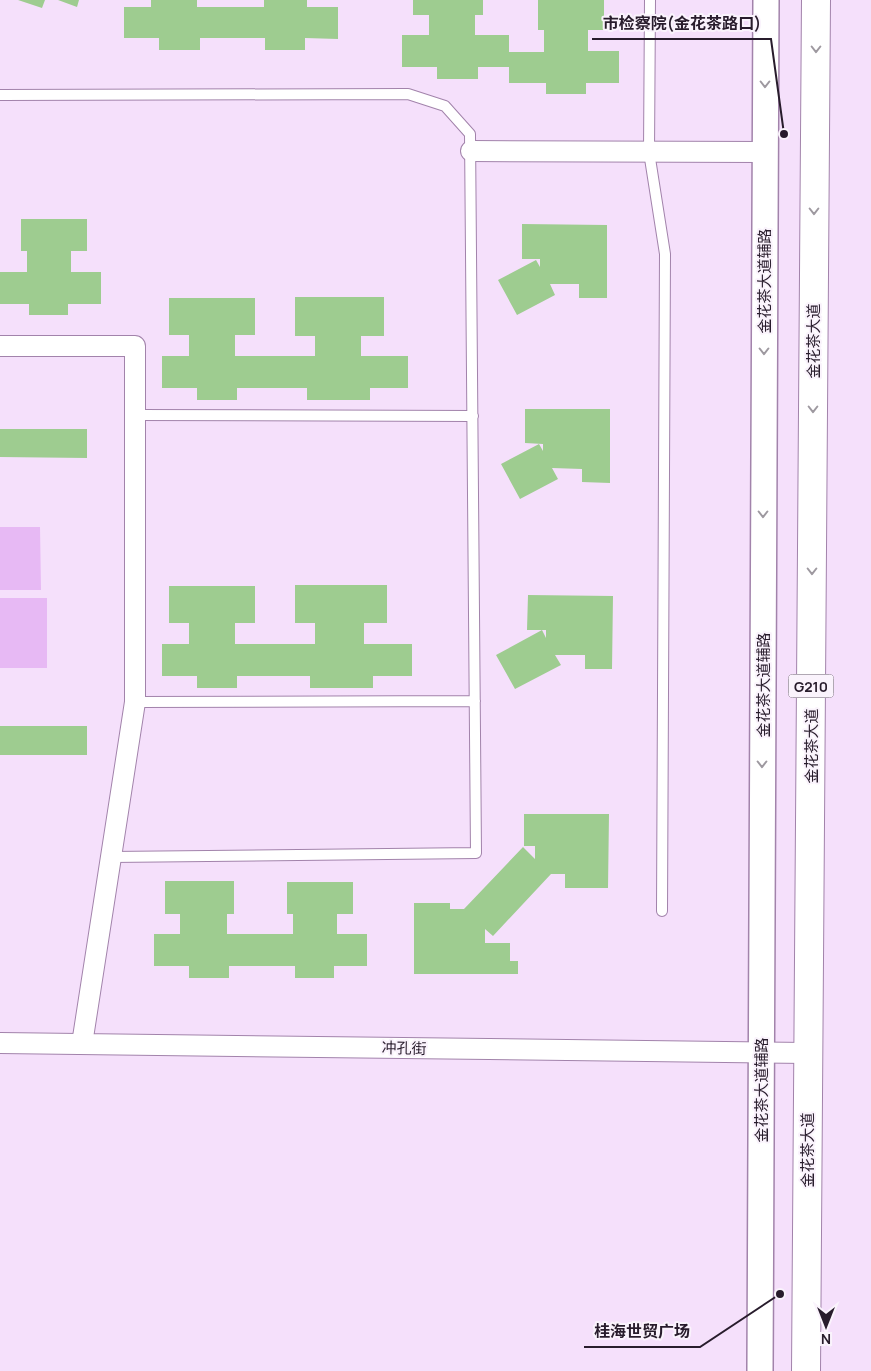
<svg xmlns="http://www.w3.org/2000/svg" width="871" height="1371" viewBox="0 0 871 1371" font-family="Manrope,'Noto Sans SC',sans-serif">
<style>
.green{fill:#e7b9f4}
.building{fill:#9ecc90}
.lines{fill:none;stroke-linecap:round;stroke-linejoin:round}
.service-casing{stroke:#a283ab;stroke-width:12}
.minor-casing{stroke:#a283ab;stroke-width:22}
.tertiary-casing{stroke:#a283ab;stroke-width:28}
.trunk-casing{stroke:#a283ab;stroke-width:30}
.service{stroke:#fff;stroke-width:10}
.minor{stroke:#fff;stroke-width:20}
.tertiary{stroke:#fff;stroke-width:25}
.trunk{stroke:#fff;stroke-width:28}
.oneway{stroke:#9e99a0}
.labels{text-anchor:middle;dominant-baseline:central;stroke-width:4;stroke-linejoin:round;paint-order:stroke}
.shield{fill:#faf3fc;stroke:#675c6a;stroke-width:1}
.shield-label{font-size:14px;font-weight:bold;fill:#281c2c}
.street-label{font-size:15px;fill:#281c2c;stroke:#faf3fc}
.leader{fill:none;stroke:#281c2c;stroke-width:2}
.callout-dot{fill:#281c2c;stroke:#faf3fc;stroke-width:2}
.callout-label{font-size:16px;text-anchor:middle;font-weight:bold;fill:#281c2c;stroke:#faf3fc;stroke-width:4;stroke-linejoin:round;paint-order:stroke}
</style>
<rect width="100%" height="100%" fill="#f5e0fb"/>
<path class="green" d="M0,527H40L41,590H0Z
M0,598H47V668H0Z"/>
<path class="building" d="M18,0H45L42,8Z
M58,0H79L77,7Z
M151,0H197V7H264V0H307V7H338V39L305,38V50H265V38H200V50H159V38H124V7H151Z
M413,0H483V15H475V35H509V52H544V30H538V0H604V30H588V51H619V83H586V94H546V83H509V67H478V79H437V67H402V35H429V15H413Z
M21,219H87V251H71V272H101V304H68V315H29V304H0V272H27V251H21Z
M522,224L607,225V298H579V284H550L555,295L517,315L498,280L536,260L540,267V259H522Z
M295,297H384V336H361V356H408V388H370V400H307V388H237V400H197V388H162V356H189V335H169V298H255V335H235V356H315V336H295Z
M525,409H610V483L582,482V469L552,468L558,479L520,499L501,464L539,444L543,451V444L525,443Z
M0,429H87V458L0,457Z
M295,585H387V623H364V644H412V676H373V688H310V676H237V688H197V676H162V644H189V623H169V586H255V623H235V644H315V623H295Z
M528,595L613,596L612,669H585V655H555L561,665L515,689L496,655L542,630L546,638V630H527Z
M0,726H87V755H0Z
M524,814H609L608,888H565V874H551L493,936L485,929V943H510V961H518V974H414V903H450V909H464L523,847L535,859V846H524Z
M165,881H234V914H227V934H293V914H287V882H353V914H337V934H367V966H334V978H295V966H229V978H189V966H154V934H180V914H165Z"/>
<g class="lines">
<g class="service-casing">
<path id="service" d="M650,0L649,152L665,254L662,911
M0,95L408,94L445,106L470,134L476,853L111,857
M135,415L473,416
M135,702L475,701"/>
</g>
<g class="minor-casing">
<path id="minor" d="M471,151L765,152
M0,346H135V702L82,1044
M0,1043L808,1053"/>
</g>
<g class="tertiary-casing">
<path id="tertiary" d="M760,1371L766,0"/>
</g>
<g class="trunk-casing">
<path id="trunk" d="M806,1371L816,0"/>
</g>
<use href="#service" class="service"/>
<use href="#minor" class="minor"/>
<use href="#tertiary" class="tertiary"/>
<use href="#trunk" class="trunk"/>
</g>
<defs><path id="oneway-chevron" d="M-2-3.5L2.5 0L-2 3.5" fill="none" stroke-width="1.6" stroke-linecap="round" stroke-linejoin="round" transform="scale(1.25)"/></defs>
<g class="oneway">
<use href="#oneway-chevron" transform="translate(816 49) rotate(90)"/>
<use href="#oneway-chevron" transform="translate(765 84) rotate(90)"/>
<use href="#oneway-chevron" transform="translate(814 211) rotate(90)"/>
<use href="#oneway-chevron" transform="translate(764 351) rotate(90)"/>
<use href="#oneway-chevron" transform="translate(813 409) rotate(90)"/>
<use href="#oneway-chevron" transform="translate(763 514) rotate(90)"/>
<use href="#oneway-chevron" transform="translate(812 571) rotate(90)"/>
<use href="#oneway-chevron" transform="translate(762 764) rotate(90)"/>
</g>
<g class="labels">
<rect class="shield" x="788.5" y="674.5" width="45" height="23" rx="4"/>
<g class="shield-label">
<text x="811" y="686">G210</text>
</g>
<g class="street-label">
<text transform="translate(764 281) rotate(-90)">金花茶大道辅路</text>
<text transform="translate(813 341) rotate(-90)">金花茶大道</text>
<text transform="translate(763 685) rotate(-90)">金花茶大道辅路</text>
<text transform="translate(811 746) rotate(-90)">金花茶大道</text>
<text transform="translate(404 1048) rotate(1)">冲孔街</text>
<text transform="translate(761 1090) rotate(-90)">金花茶大道辅路</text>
<text transform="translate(807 1150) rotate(-90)">金花茶大道</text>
</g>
</g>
<path class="leader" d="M784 134L771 39H592M780 1294L700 1347H584"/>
<g class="callout-dot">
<circle cx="784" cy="134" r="5"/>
<circle cx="780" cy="1294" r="5"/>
</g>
<g class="callout-label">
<text x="682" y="29">市检察院(金花茶路口)</text>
<text x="642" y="1337">桂海世贸广场</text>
</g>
<g transform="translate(826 1326) rotate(180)" stroke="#faf3fc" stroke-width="4" paint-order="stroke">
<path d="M0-4L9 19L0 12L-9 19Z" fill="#281c2c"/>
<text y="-8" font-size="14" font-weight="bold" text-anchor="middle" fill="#281c2c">N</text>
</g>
</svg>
